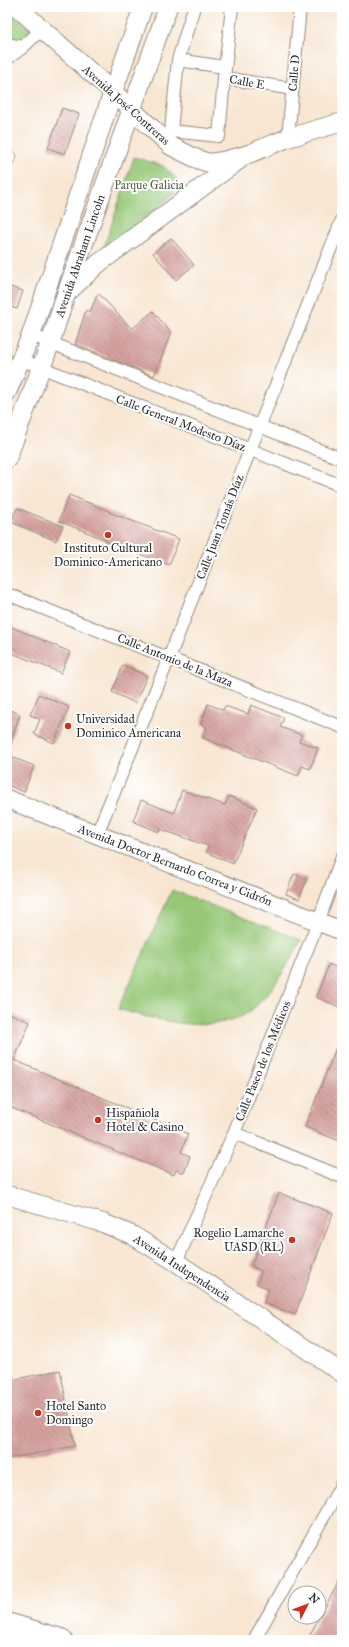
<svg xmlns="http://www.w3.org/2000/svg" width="349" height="1647" viewBox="0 0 349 1647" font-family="'IM FELL Great Primer',serif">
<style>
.park{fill:#97c878;stroke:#617a52}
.building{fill:url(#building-back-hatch)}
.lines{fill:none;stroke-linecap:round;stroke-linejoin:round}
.street-casing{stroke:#92887e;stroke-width:14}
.secondary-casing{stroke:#92887e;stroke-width:20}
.highway-casing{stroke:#92887e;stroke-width:24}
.street{stroke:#fff;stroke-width:12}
.secondary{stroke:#fff;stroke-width:18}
.highway{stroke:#fff;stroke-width:22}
.poi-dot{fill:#c8321e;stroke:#fff;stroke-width:1.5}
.labels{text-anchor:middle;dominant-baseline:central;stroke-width:4;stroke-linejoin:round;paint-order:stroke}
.street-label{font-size:12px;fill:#2b2b2b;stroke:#fff}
.park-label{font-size:12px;fill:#516246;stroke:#fff}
.poi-label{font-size:12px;fill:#2b2b2b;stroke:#fff;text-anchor:start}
</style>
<defs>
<pattern id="building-back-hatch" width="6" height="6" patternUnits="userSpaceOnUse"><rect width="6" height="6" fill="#d6a29f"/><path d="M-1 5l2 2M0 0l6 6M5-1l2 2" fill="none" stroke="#ae8482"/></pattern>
</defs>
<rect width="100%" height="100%" fill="#fff"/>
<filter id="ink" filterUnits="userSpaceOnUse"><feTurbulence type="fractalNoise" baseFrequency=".025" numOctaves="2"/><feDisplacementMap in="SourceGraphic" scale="8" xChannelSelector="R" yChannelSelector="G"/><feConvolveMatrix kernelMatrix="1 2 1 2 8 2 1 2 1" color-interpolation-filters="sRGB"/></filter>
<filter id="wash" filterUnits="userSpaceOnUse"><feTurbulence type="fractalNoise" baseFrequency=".012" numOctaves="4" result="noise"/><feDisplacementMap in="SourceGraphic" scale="16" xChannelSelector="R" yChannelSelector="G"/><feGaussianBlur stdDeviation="0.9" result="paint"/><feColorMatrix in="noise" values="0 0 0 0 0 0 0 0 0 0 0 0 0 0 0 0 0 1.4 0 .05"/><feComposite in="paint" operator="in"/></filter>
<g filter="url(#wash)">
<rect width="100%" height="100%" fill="#f8e6d2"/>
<path class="park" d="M7,8L32,31L23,42L16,41L7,38Z
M134,157L163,166L177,179L174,193L110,253L101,256Z
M172,890L301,940C290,962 266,1004 244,1015C204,1034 158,1020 118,1009Z"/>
<g id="blocks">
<path class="building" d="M62,108L79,114L65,154L48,148Z
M171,238L194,265L176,280L153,253Z
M7,286L23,291L17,309L7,306Z
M98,293L132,329L153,311L171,333L154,376L75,344L86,310L90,312Z
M69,495L109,511V512L179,539L169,565L105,541L106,540L59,521Z
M17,508L63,526L56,541L11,522Z
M7,625L70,652L61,673L7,651Z
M123,665L147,676L135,703L112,692Z
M39,694L69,707L54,743L34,734L40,719L30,715Z
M208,704L223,710L225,706L248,714L251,705L284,718L280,727L302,735L299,741L318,748L310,769L302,766L298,776L203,738L207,727L201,724Z
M7,709L20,714L8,748L7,747Z
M7,755L34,766L24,792L7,785Z
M182,790L225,805L229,796L257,808L233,864L206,852L208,846L160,829L159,832L133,821L141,800L174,813Z
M294,874L307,879L299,899L286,894Z
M329,964L342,970V1008L316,997Z
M11,1014L30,1022L14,1060L188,1134L181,1152L190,1156L184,1173L176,1170L174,1175L7,1106V1023Z
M341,1035H342V1142L305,1127Z
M279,1193L333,1213L295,1315L264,1303L269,1289L257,1284L262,1271L251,1266Z
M60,1370L75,1446L7,1459V1381Z
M342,1576V1640H307Z"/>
</g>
</g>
<g filter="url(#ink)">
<use href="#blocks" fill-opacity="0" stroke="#92887e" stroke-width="1"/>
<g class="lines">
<g class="street-casing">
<path id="street" d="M232,7L224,78L293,89
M7,44L23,47
M7,59L23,47L42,29
M178,60L194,7
M224,67L178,60L171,131L219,136L224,79
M288,138L300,7
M7,159L10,157
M31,335L342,459
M20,359L342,486
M7,594L342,727
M97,834L169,658L250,450L342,220
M234,1133L342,1177
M176,1262L234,1133L318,922L342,857
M254,1640L342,1484"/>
</g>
<g class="secondary-casing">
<path id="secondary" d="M17,7L113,92L171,146L197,159L209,163L223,161L246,155L288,138L342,122
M68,292L99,263L239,160
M7,392L31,335L113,92L143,7
M7,459L50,344L66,294L168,7
M7,799L342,931
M7,1195L103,1223L132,1235L176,1262L342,1373"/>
</g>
<g class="highway-casing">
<path id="highway" d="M7,1624L61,1640"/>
</g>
<use href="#street" class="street"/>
<use href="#secondary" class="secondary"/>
<use href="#highway" class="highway"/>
</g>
</g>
<g class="poi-dot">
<circle cx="108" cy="535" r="4"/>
<circle cx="68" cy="726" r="4"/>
<circle cx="98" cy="1120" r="4"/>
<circle cx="292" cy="1240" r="4"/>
<circle cx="38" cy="1413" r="4"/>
</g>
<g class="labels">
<g class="street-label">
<text transform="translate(294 73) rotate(-85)">Calle D</text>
<text transform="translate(247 82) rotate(10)">Calle E</text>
<text transform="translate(126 105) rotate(42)">Avenida José Contreras</text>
<text transform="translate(80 256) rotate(-71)">Avenida Abraham Lincoln</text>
<text transform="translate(181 423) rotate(21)">Calle General Modesto Díaz</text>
<text transform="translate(220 527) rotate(-69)">Calle Juan Tomás Díaz</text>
<text transform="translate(175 660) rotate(22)">Calle Antonio de la Maza</text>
<text transform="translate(175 865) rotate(21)">Avenida Doctor Bernardo Correa y Cidrón</text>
<text transform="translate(263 1061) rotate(-68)">Calle Paseo de los Médicos</text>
<text transform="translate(182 1268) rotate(33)">Avenida Independencia</text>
</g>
<g class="park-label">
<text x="149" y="185">Parque Galicia</text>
</g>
<g class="poi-label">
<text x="108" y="548" text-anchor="middle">Instituto Cultural<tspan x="108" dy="14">Dominico-Americano</tspan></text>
<text x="76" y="719">Universidad<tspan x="76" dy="14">Dominico Americana</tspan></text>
<text x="106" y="1113">Hispañiola<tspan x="106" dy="14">Hotel &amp; Casino</tspan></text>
<text x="284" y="1233" text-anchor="end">Rogelio Lamarche<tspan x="284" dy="14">UASD (RL)</tspan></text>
<text x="46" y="1406">Hotel Santo<tspan x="46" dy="14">Domingo</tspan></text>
</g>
</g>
<rect width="349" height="1647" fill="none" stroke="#fff" stroke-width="24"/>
<g transform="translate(307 1605) rotate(48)"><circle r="19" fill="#ffffff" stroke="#aaaaaa"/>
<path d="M0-3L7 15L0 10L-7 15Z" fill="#c8321e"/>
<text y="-6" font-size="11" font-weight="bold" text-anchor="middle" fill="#2b2b2b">N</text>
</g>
</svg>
